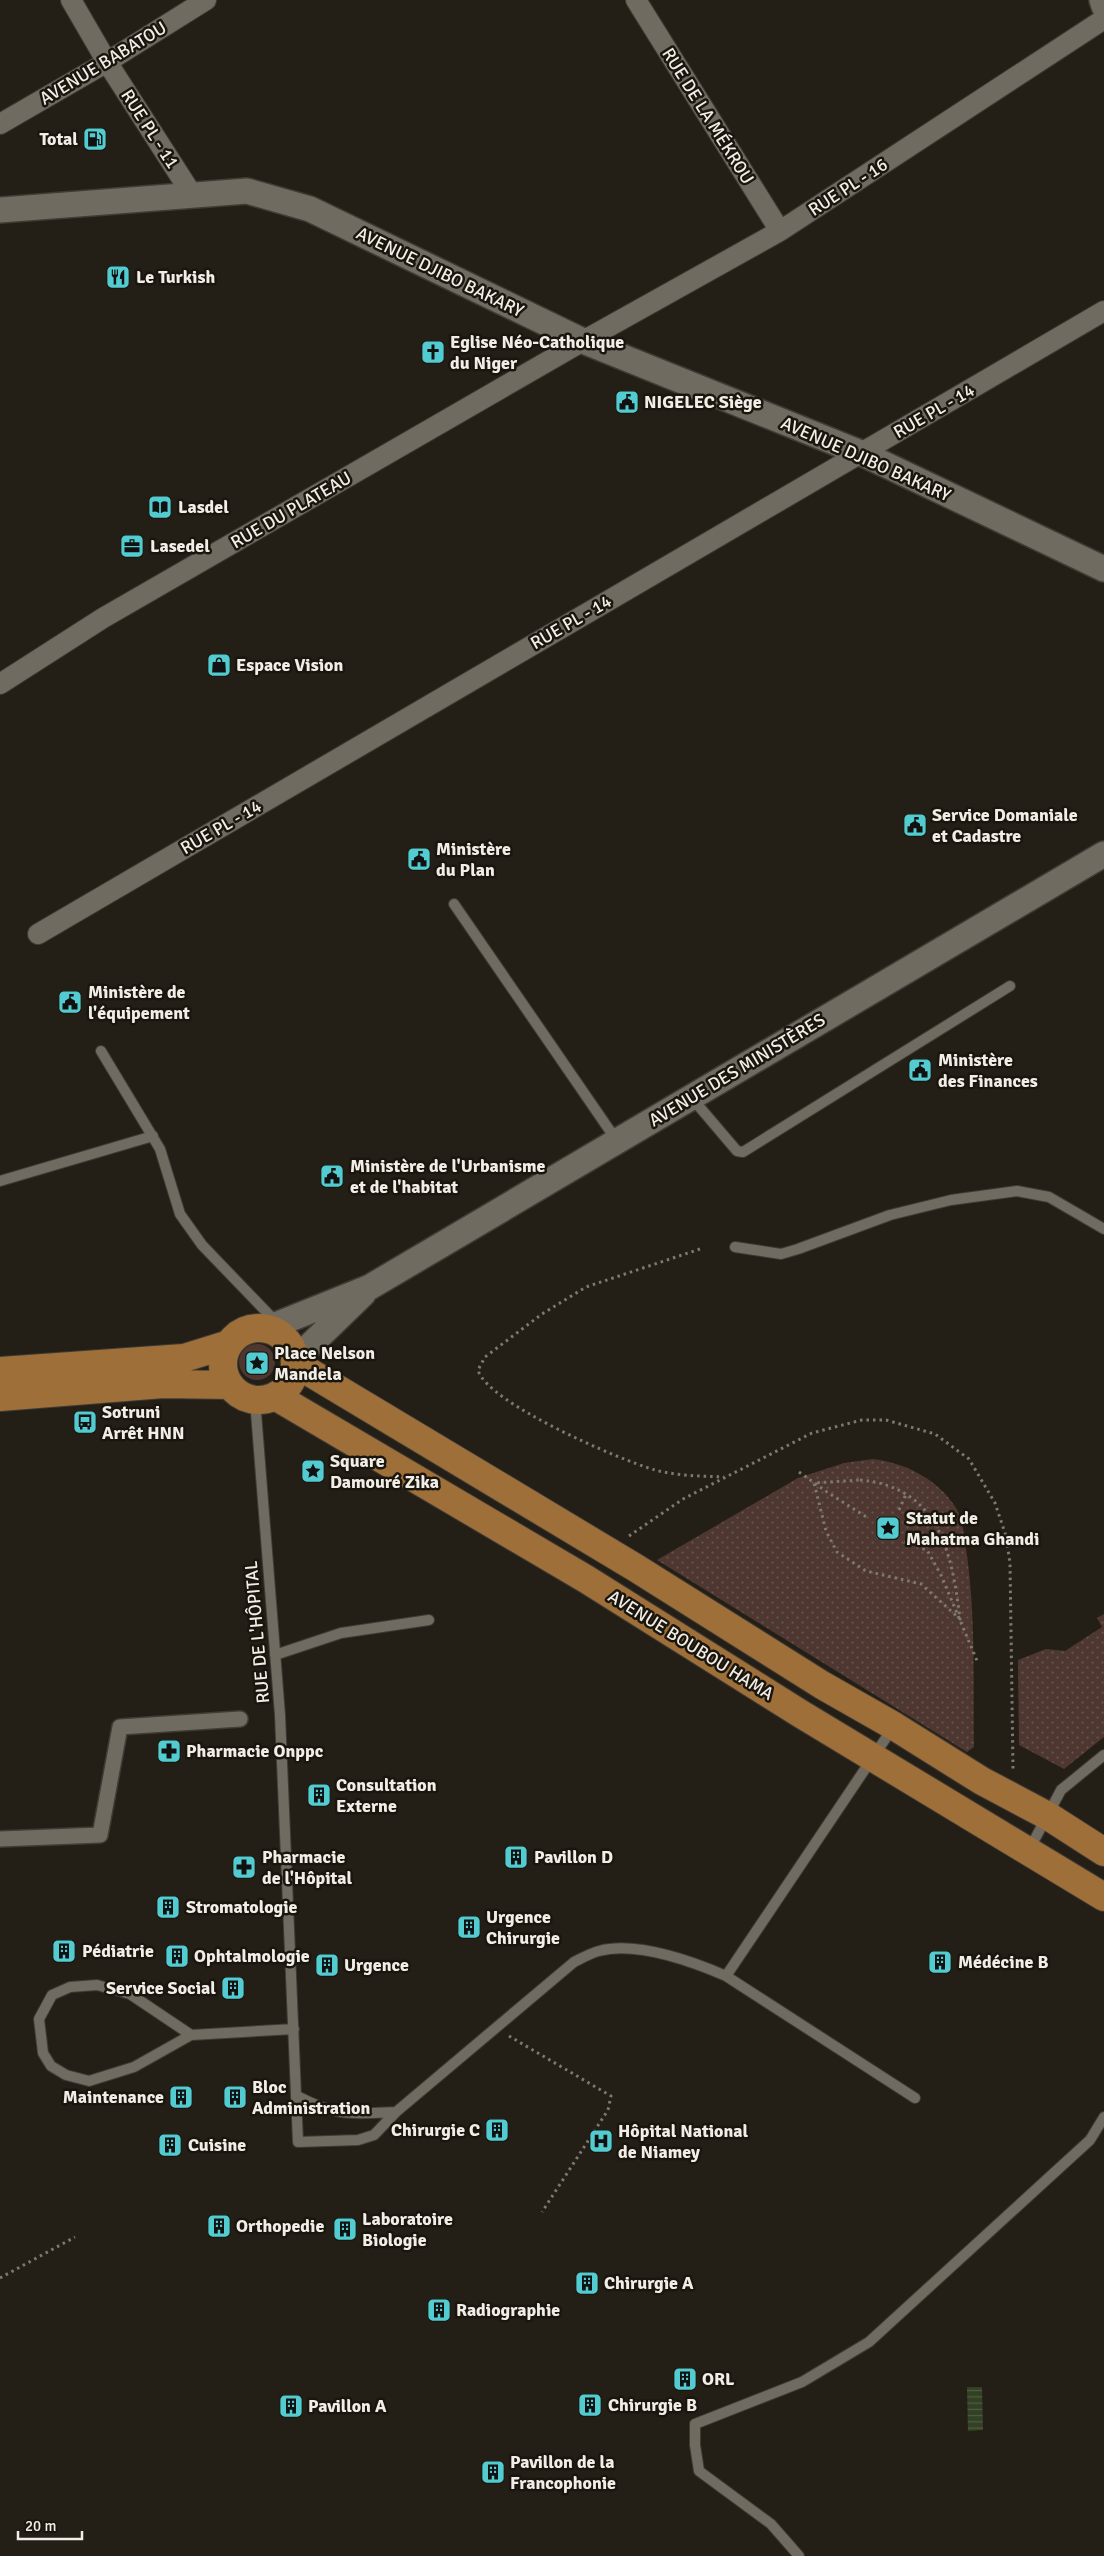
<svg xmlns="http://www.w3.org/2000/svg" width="1104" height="2556" viewBox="0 0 1104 2556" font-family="Signika,sans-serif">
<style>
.grass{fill:url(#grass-dots)}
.garden{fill:#4d3730}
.water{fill:url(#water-rules)}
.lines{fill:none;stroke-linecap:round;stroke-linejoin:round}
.service-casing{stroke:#3f3b35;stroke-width:12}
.pedestrian-casing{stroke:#3f3b35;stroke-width:18}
.minor-casing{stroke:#3f3b35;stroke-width:22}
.tertiary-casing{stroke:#3f3b35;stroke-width:28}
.primary-casing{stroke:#3f3b35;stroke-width:30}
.path{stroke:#7d7971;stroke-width:3;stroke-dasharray:2.5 4;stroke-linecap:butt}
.service{stroke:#706b60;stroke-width:10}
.pedestrian{stroke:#706b60;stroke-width:15}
.minor{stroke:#706b60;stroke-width:20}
.tertiary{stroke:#706b60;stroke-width:25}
.primary{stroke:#9f6f3a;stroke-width:28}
.labels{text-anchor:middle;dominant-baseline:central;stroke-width:5;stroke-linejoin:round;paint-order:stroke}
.street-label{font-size:18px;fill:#f1eee8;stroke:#1b160d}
.poi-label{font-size:18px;font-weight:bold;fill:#f1eee8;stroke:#1b160d;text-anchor:start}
</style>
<defs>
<pattern id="grass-dots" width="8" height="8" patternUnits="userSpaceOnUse" patternTransform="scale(1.25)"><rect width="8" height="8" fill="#4d3730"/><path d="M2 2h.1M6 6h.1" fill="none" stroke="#67544e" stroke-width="1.8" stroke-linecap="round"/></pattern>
<pattern id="water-rules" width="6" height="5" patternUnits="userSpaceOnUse" patternTransform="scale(1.25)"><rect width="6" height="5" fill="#324023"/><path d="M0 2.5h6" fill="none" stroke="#505c43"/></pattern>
</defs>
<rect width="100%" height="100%" fill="#241f16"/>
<path class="grass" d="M873,1459C905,1463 938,1479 956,1508C963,1520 964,1535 966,1549C976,1614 973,1681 974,1747L967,1752L657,1560L798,1478L844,1463Z
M1104,1614V1737L1064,1769L1019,1745L1018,1660L1046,1649L1065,1651L1102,1627L1097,1618Z"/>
<path class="garden" d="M239 1362a18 18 0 1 1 36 0a18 18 0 1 1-36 0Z"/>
<path class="water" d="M967,2387H982L983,2430L968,2431Z"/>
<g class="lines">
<g class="service-casing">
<path id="service" d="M454,904L617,1141
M101,1051L160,1149L180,1214L202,1245L277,1323
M691,1097L737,1151L743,1152L1010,986
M0,1181L153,1136
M735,1247L781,1254L798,1249L890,1215L951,1200L1017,1191L1049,1197L1104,1229
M255,1400L280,1715L298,2142L358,2140L374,2135L396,2112L574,1962C582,1958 591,1953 599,1951C637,1941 691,1961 726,1976L915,2098
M275,1655L341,1633L429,1620
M1029,1850L1061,1790L1104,1755
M726,1976L894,1726
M191,2035L130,1994L97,1985L70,1987L52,1995L39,2019L43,2053L51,2066L66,2075L89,2081L134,2067L191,2035L294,2029
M297,2096C337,2117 352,2114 396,2112
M799,2556L771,2524L699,2471L695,2445V2424L802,2382L869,2342L1090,2140L1104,2117"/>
</g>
<g class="pedestrian-casing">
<path id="pedestrian" d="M0,1839L100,1835L120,1727L240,1719"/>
</g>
<g class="minor-casing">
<path id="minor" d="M71,0L107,62L193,196
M636,0L780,231
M0,124L107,62L206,0
M0,684L103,618L583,341L780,231L1104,19
M38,934L1104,311"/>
</g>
<g class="tertiary-casing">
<path id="tertiary" d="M1102,0L1104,6
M0,210L247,191L310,209L583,341L861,453L1104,569
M268,1328L370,1287L1104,854
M296,1359L363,1294"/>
</g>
<g class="primary-casing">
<path id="primary" d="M223 1364a36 36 0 1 1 72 0a36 36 0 1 1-72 0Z
M296,1364L636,1568L822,1685L894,1726L982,1781L1048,1816L1104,1852
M0,1371L184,1358L229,1344
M275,1396L586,1579L801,1714L1104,1897
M0,1397L163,1384L230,1385"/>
</g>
<path class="path" d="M700,1249L586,1287L542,1314L485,1357L478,1370C487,1403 620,1460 655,1470C678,1476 701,1476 724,1477
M799,1472L827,1492L868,1518
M860,1480C940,1487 952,1554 960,1619L921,1584L866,1571L837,1552L826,1531L814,1483Z
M899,1510L906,1494
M629,1536L683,1499L812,1433L862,1420H886L935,1434L969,1459L995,1503L1006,1536L1010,1563L1013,1769
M904,1542L927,1550L941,1575L978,1663
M509,2036L611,2096L608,2110L542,2212
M0,2278L75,2237"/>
<use href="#service" class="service"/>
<use href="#pedestrian" class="pedestrian"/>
<use href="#minor" class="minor"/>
<use href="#tertiary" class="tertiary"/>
<use href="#primary" class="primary"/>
</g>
<defs>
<g id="fuel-square" transform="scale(1.25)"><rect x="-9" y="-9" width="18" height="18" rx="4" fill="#52ccd0" stroke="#1b160d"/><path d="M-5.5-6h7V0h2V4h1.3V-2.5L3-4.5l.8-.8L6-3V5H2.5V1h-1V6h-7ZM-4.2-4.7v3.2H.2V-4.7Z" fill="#111"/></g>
<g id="restaurant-square" transform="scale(1.25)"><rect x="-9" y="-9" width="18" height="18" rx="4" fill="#52ccd0" stroke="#1b160d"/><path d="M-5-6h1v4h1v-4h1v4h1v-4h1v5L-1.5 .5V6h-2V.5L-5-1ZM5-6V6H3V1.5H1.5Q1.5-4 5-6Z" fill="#111"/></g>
<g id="church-square" transform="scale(1.25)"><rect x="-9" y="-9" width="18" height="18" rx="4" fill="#52ccd0" stroke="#1b160d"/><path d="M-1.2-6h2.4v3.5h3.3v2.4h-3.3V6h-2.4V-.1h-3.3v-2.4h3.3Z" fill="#111"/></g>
<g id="civic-square" transform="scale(1.25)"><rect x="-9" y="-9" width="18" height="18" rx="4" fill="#52ccd0" stroke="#1b160d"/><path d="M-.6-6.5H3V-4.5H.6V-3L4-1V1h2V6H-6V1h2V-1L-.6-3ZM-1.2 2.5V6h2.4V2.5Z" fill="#111"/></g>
<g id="library-square" transform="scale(1.25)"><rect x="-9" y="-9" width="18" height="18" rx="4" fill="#52ccd0" stroke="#1b160d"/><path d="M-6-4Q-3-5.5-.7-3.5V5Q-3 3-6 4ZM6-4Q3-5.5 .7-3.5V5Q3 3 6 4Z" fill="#111"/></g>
<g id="office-square" transform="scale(1.25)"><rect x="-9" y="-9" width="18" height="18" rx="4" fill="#52ccd0" stroke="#1b160d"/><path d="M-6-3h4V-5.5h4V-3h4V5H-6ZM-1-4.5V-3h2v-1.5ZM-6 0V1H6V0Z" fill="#111"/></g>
<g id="shop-square" transform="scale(1.25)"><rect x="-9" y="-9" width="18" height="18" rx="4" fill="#52ccd0" stroke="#1b160d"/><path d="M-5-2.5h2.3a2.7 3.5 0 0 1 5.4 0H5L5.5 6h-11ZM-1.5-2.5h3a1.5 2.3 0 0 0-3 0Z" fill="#111"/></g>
<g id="sight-square" transform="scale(1.25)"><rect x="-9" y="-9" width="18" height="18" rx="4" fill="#52ccd0" stroke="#1b160d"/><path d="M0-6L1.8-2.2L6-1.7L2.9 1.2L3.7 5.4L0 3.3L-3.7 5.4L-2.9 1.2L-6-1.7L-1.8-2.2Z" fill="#111"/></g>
<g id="bus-square" transform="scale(1.25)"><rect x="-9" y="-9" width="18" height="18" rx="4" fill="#52ccd0" stroke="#1b160d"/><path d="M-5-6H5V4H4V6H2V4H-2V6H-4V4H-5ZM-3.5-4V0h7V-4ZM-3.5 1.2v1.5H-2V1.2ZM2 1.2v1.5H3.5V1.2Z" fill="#111"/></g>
<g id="pharmacy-square" transform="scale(1.25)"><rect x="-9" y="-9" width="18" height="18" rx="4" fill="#52ccd0" stroke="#1b160d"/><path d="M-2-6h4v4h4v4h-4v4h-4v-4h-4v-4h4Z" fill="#111"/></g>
<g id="building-square" transform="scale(1.25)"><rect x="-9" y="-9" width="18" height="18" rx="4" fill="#52ccd0" stroke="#1b160d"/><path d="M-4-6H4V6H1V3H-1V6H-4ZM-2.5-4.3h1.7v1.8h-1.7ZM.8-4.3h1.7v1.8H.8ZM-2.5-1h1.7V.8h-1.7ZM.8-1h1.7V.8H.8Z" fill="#111"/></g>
<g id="hospital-square" transform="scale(1.25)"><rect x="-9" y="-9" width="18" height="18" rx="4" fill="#52ccd0" stroke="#1b160d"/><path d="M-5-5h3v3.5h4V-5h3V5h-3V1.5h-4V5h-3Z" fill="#111"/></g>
</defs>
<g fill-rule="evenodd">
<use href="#fuel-square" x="95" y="139"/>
<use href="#restaurant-square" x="118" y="277"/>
<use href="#church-square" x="433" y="352"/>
<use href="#civic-square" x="627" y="402"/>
<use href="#library-square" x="160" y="507"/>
<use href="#office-square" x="132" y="546"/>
<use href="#shop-square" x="219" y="665"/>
<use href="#civic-square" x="915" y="825"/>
<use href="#civic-square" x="419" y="859"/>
<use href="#civic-square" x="70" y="1002"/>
<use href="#civic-square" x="920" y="1070"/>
<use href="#civic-square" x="332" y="1176"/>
<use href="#sight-square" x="257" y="1363"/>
<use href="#bus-square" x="85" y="1422"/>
<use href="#sight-square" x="313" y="1471"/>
<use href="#sight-square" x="888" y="1528"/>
<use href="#pharmacy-square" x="169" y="1751"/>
<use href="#building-square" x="319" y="1795"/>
<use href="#building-square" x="516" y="1857"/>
<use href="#pharmacy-square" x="244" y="1867"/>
<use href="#building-square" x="168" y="1907"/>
<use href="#building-square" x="469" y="1927"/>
<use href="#building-square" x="64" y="1951"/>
<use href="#building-square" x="177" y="1956"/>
<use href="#building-square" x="940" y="1962"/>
<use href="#building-square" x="327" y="1965"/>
<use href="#building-square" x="233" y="1988"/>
<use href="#building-square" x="181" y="2097"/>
<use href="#building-square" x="235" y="2097"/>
<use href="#building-square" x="497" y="2130"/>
<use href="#hospital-square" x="601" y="2141"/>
<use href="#building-square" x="170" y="2145"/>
<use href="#building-square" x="219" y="2226"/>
<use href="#building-square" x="345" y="2229"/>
<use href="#building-square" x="587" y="2283"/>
<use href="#building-square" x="439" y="2310"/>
<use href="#building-square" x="685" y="2379"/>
<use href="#building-square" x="590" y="2405"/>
<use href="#building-square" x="291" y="2406"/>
<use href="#building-square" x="493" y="2472"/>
</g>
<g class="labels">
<g class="street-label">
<text transform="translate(103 63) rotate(-31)">AVENUE BABATOU</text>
<text transform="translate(708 116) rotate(58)">RUE DE LA MÉKROU</text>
<text transform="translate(150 129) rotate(57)">RUE PL - 11</text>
<text transform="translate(848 187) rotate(-33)">RUE PL - 16</text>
<text transform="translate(440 272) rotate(26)">AVENUE DJIBO BAKARY</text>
<text transform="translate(934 411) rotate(-30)">RUE PL - 14</text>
<text transform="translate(866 459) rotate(24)">AVENUE DJIBO BAKARY</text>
<text transform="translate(291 510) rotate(-30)">RUE DU PLATEAU</text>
<text transform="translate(571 622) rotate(-30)">RUE PL - 14</text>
<text transform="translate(221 827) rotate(-30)">RUE PL - 14</text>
<text transform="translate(737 1070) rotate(-31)">AVENUE DES MINISTÈRES</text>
<text transform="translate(257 1632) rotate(-95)">RUE DE L'HÔPITAL</text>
<text transform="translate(691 1645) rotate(32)">AVENUE BOUBOU HAMA</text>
</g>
<g class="poi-label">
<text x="78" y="139" text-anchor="end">Total</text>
<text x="136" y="277">Le Turkish</text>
<text x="450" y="342">Eglise Néo-Catholique<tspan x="450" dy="21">du Niger</tspan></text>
<text x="644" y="402">NIGELEC Siège</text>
<text x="178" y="507">Lasdel</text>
<text x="150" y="546">Lasedel</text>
<text x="236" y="665">Espace Vision</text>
<text x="932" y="815">Service Domaniale<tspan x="932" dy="21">et Cadastre</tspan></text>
<text x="436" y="849">Ministère<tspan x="436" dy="21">du Plan</tspan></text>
<text x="88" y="992">Ministère de<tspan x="88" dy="21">l'équipement</tspan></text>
<text x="938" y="1060">Ministère<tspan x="938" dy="21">des Finances</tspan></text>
<text x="350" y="1166">Ministère de l'Urbanisme<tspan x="350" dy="21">et de l'habitat</tspan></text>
<text x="274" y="1353">Place Nelson<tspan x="274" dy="21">Mandela</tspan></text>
<text x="102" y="1412">Sotruni<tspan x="102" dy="21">Arrêt HNN</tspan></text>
<text x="330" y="1461">Square<tspan x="330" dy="21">Damouré Zika</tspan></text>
<text x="906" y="1518">Statut de<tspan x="906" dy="21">Mahatma Ghandi</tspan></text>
<text x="186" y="1751">Pharmacie Onppc</text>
<text x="336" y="1785">Consultation<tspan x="336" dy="21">Externe</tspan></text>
<text x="262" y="1857">Pharmacie<tspan x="262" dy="21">de l'Hôpital</tspan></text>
<text x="534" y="1857">Pavillon D</text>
<text x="186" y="1907">Stromatologie</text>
<text x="486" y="1917">Urgence<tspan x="486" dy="21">Chirurgie</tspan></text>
<text x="82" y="1951">Pédiatrie</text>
<text x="194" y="1956">Ophtalmologie</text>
<text x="958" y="1962">Médécine B</text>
<text x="344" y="1965">Urgence</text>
<text x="216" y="1988" text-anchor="end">Service Social</text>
<text x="252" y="2087">Bloc<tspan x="252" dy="21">Administration</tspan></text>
<text x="164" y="2097" text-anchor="end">Maintenance</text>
<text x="480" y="2130" text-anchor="end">Chirurgie C</text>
<text x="618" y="2131">Hôpital National<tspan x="618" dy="21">de Niamey</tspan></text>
<text x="188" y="2145">Cuisine</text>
<text x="362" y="2219">Laboratoire<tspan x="362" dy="21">Biologie</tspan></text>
<text x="236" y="2226">Orthopedie</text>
<text x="604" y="2283">Chirurgie A</text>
<text x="456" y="2310">Radiographie</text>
<text x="702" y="2379">ORL</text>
<text x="608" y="2405">Chirurgie B</text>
<text x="308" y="2406">Pavillon A</text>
<text x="510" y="2462">Pavillon de la<tspan x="510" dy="21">Francophonie</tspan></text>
</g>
</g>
<path d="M18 2531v8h64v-8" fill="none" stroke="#f1eee8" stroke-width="2.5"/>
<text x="25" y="2531" font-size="15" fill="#f1eee8" stroke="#1b160d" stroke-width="4" paint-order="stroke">20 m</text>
</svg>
